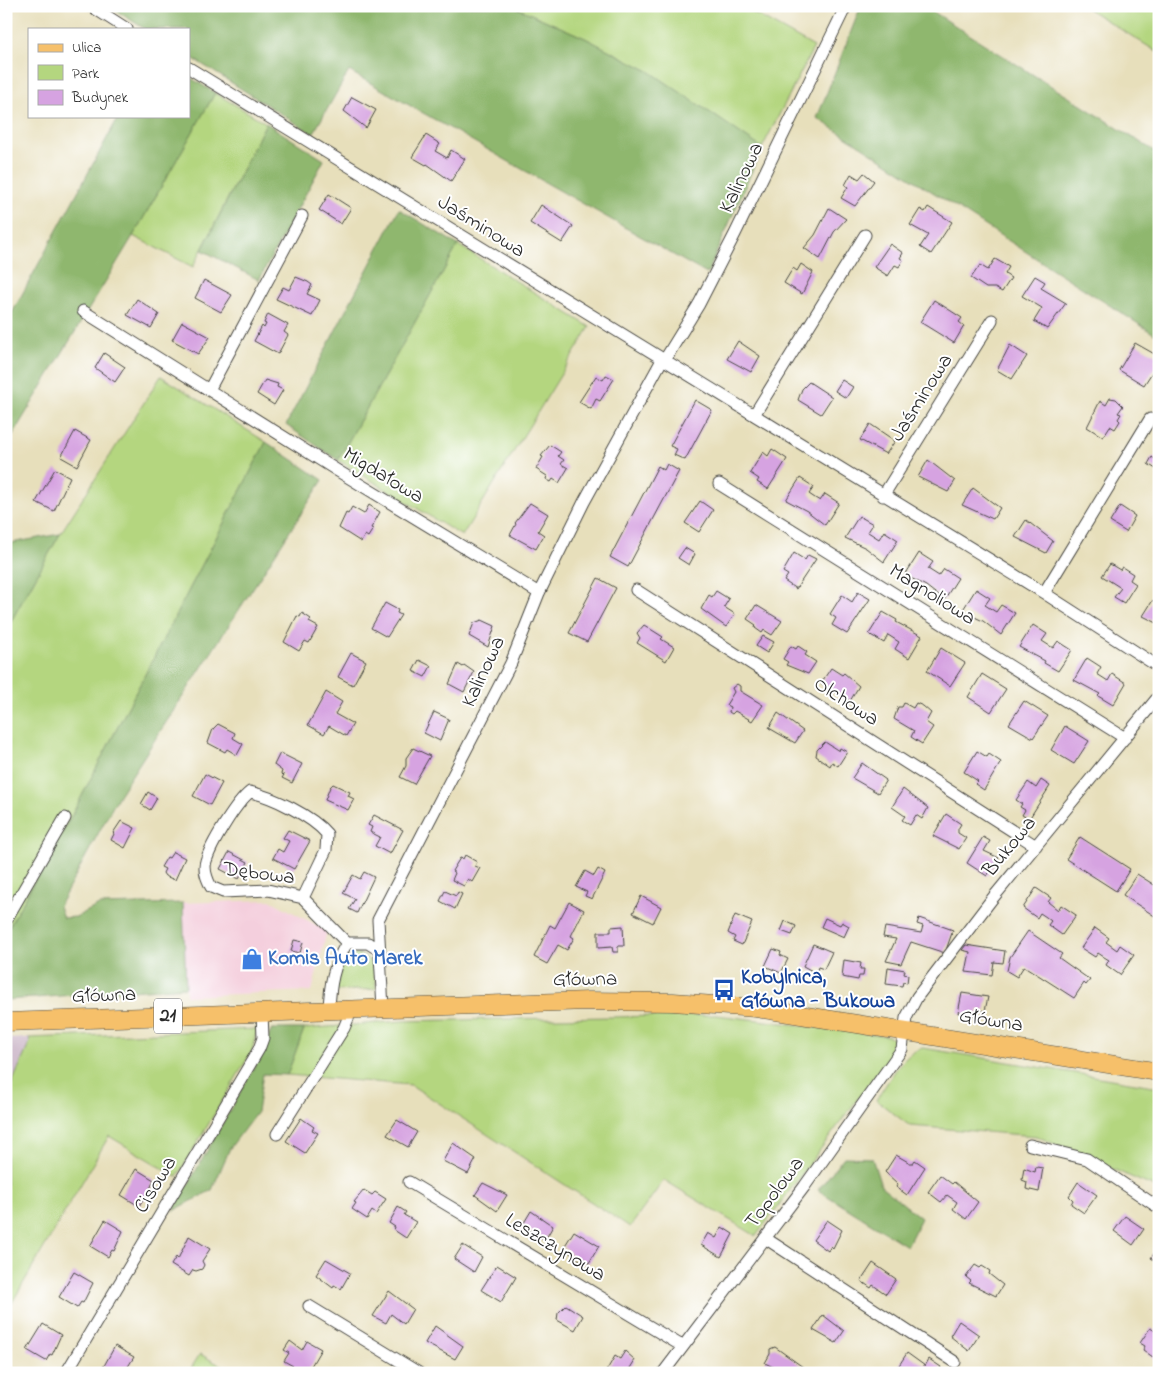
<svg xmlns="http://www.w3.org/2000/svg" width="1165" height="1379" viewBox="0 0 1165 1379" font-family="'Indie Flower',sans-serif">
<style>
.built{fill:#f4cfdd}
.industrial{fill:#d0bdcd}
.green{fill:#b4d67f;stroke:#708055}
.forest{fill:#8fb76e;stroke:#5d714c}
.building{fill:#d6a3e1}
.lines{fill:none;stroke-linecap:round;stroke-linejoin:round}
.minor-casing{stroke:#474641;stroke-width:13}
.primary-casing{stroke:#474641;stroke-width:19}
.minor{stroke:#fff;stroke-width:11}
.primary{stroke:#f6c06b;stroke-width:18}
.labels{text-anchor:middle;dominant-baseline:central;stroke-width:4;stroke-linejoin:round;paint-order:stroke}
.shield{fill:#fff;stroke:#6b6b6b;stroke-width:1}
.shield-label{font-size:20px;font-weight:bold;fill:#2b2b2b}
.street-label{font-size:21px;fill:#2b2b2b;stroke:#fff}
.shop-label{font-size:21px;font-weight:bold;fill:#366cbe;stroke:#fff;text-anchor:start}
.transit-label{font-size:21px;font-weight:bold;fill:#164399;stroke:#fff;text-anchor:start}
</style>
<rect width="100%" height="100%" fill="#fff"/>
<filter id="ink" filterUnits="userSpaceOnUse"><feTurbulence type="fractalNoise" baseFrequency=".02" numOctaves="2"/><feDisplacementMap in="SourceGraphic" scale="10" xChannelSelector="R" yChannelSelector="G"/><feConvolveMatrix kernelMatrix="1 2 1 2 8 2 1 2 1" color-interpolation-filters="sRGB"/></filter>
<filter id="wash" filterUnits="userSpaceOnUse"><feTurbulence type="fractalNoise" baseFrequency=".0096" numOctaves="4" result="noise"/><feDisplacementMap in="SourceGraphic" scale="20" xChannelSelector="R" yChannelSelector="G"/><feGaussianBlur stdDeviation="1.12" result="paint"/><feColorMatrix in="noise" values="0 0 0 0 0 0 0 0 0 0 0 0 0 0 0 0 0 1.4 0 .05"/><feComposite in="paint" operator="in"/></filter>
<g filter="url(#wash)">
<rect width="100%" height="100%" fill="#e7dfbb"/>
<path class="built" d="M270,900L327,931L312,991L186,996L183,903Z"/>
<path class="industrial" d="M29,1038L30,1042L6,1097V1039Z"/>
<path class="green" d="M513,6H741L814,47L762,148L649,71L585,38Z
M1083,6H1159V53Z
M215,93L266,123L193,267L133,236Z
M458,245L590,327L462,536L338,460Z
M161,376L266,442L73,813L6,932V630L60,534Z
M355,954C375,956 375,973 376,989L336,991L339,973L344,960Z
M716,1015L888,1036L896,1041L897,1046L756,1236L664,1180L630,1227L411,1085L287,1075L304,1029L402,1021Z
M257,1029L252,1051L177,1177L109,1136L6,1313V1097L30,1042L29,1038Z
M923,1048L1159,1087V1189L1036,1136L910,1126L876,1100C888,1083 903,1052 923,1048Z
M200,1354L234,1373H188Z"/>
<path class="forest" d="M109,6H513L585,38L649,71L762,148L707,274L349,71L313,134L189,56V29H145Z
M861,6H924L1159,154V337L817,118Z
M189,77L215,93L133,236L6,446V324L119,116H189Z
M266,123L324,160L259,280L202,250Z
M399,209L458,245L338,460L286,425Z
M266,442L323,480L119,795L59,906L63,918L76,917L99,905L183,903L186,987L6,1000V932L73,813Z
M60,534L6,630V544Z
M272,1029H304L287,1075L263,1074L257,1112L230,1148L212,1190L173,1211L259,1059Z
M844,1157L872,1158L881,1186L921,1218L907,1246L818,1190Z"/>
<g id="blocks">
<path class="building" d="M352,97L376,110L366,128L344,111Z
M426,135L440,144L435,151L447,158L451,150L465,159L451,181L427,164L426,165L412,157Z
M864,173L874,181L855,206L841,198L848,187L845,185L851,174L859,179Z
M329,194L351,208L341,224L319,210Z
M541,205L573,226L562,243L530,223Z
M928,207L952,222L931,254L920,247L928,235L910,225L920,209L925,212Z
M829,208L846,219L834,232L820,259L804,248L815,235Z
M890,244L903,253L900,258L903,260L899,267L895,265L888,276L874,267Z
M995,259L1009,267L1005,274L1011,278L1002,292L995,288H986L971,278L980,265L988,270Z
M801,264L813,272L802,294L784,283L793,268L797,271Z
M1035,276L1045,282L1041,288L1066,303L1047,329L1034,321L1042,308L1022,296Z
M296,277L308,282L312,285L307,294L320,300L312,316L276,299L283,287L289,290Z
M204,280L232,295L221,312L195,298Z
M137,299L159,314L151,328L127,315Z
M934,300L962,318L959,322L964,326L954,343L920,322Z
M268,314L288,325L284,332L288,335L278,354L254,341L262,326L264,328L266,324L264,323Z
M182,322L210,337L198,354L172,340Z
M738,341L760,356L751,372L727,359Z
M1135,343L1158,356L1155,361L1158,363L1144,385L1119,370Z
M1010,345L1027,356L1012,379L997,370Z
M104,353L125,367L115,382L95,368Z
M606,375L614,379L600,401L596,399L591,409L579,402L596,376L603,380Z
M265,380L278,384L277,387L283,390L274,405L257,394Z
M842,380L853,387L846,398L835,391Z
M809,382L832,397L821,414L798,400L802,389Z
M1110,398L1116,399L1123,406L1118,413L1121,414L1118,419L1120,421L1115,429L1110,426L1103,437L1087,427L1100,401L1106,405Z
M695,400L712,410L685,460L674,455L677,449L670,446Z
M870,424L895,441L886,454L860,440Z
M75,431L91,440L77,466L61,457Z
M550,445L561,452L558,456L564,460L561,464L568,468L559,483L553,479L551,482L546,479L547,476L536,469L543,457L541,456Z
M772,449L787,459L768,489L757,482L759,479L750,473L763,452L768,456Z
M1159,453V471L1148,464L1152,457L1155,459Z
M928,460L955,481L948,492L918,477Z
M667,464L679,471L628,567L610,557L658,466L664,470Z
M55,469L70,477L54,511L36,502Z
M800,478L814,487L809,494L815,498L820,501L825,494L839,503L825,525L807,511L786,500Z
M973,488L1000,508L993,519L962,505Z
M700,501L713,510L699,532L685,523Z
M530,503L548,514L538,531L544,535L536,549L510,535L516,524L515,523Z
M369,505L380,512L371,528L373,529L368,537L365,535L361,542L339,528L346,513L348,514L352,507L364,514Z
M1120,506L1135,516L1126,532L1110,522Z
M859,516L873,524L868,532L879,539L884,531L898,540L884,562L866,548L845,538Z
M1026,520L1053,541L1046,553L1015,537Z
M685,548L695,554L689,565L678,558Z
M794,553L805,560L808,555L816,559L796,589L784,581L788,575L783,572Z
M919,553L933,562L928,569L939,576L944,569L958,578L944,600L926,586L905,575Z
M1110,564L1120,570L1122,567L1133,574L1130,580L1136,584L1124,603L1114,597L1121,588L1102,576Z
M598,578L616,588L587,642L569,633Z
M976,589L990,598L985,605L996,612L1001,605L1015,613L1001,635L983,621L962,611Z
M716,591L729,599L724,607L735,614L726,627L701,609L709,595L712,597Z
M858,592L870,599L847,634L832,625L836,618L830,614L842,595L852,602Z
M1153,600L1159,604V624L1143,616Z
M385,603L398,610L397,613L401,615L387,637L371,628Z
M756,605L782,621L772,635L764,630L762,633L755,628L756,625L747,619Z
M883,612L897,620L896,622L922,636L909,658L895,649L899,642L888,635L884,643L869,634Z
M302,613L311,619L309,622L318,627L309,643L305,641L299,651L284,642L297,616L300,617Z
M482,620L495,626L488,647L469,636L474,623Z
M644,625L663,637L661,639L674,647L666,661L637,643L640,638L637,633Z
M1033,625L1047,634L1042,641L1053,648L1058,641L1072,650L1058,671L1044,663L1045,661L1019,647Z
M763,636L774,642L767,653L756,646Z
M791,646L796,649L798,646L807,652L805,655L816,662L808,674L786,665L788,662L783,659Z
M941,648L965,663L950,686L927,671Z
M351,653L366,661L353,685L338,677Z
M1087,658L1101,667L1097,674L1108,681L1112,674L1126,683L1113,705L1098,696L1100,694L1074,680Z
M419,660L431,666L425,677L413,671Z
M458,664L463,667L464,665L474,672L464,692L449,684Z
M831,668L842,675L844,673L859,686L850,701L821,683Z
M982,674L1006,689L991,712L968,697Z
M737,684L740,686V691L763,705L752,721L735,711L732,714L729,712L730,707L726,705L734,692L732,688Z
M326,692L342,702L335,714L353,724L346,736L329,726L324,734L308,725Z
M1024,701L1048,716L1033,738L1009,724Z
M904,703L913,708L916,703L923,706L931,713L926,722L933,727L922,744L911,737L914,731L894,719L898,707H902Z
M434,712L449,719L440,741L424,733Z
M778,713L803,731L795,743L769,728Z
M218,724L235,733L233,738L243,744L237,755L227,749L225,752L208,743L213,729Z
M1065,726L1089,741L1074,764L1051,750Z
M825,742L839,751L840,748L847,752L838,766L832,762L830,766L816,756L817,750Z
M413,748L430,756L414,784L400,777L406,766V758Z
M977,751L987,757L989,754L1001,762L984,790L975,784L978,781L964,772Z
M280,753L302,764L292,783L282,778L284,775L281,774L282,771L274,765Z
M862,763L886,780L878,793L852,778Z
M205,774L222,783L210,805L193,796Z
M1041,780L1050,786L1029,819L1022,815L1025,810L1020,807L1022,804L1016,800L1028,782L1036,788Z
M333,784L350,792L348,796L354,799L348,810L325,800L330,787Z
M903,789L928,808L922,819L916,815L910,825L902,820L905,816L892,807Z
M148,792L157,798L150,810L141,804Z
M946,814L961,824L958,829V833L966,838L959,849L933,836Z
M374,815L403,830L390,854L375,846L380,837L370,832L372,827L368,825Z
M121,821L135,828L125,848L111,840L114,834L113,833Z
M288,830L310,841L294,869L273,858L278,849L283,852L289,841L283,838Z
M983,837L990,841L984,851L999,858L987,876L967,863Z
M1080,837L1130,869L1116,891L1066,859Z
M173,852L185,858L175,880L165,876L163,873L165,869L161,867L167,857L169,858Z
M229,852L248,862L239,879L220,869Z
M465,855L477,862L475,866L480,868L472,882L468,879L464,886L452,880L455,873L452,871L460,858L463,859Z
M598,869L605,873L592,899L585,896L587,892L576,887L585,871L594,876Z
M364,872L374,877L357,913L349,909L355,899L343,893L353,875L360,879Z
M1137,874L1159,888V919L1123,895Z
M1036,888L1051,898L1048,902L1058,910L1061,905L1076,915L1062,935L1048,925L1051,921L1046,917L1040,913L1037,918L1023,908Z
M445,891L456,896L458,892L462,894L455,909L440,901Z
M641,896L661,907L653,923L633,913Z
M569,902L584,910L571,936L574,938L567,950L558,945L547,964L534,957L550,925L555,928Z
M735,915L752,922L742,945L733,941L735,937L728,933Z
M825,918L840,925L842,922L849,926L844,937L821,927Z
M919,918L953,930L945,953L911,942L901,964L886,961L896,939L883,937L885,927L921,933L923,926L917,924Z
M785,921L796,926L792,935L781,931Z
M623,926L624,946H618V952H613L612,947L598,948V932H611V927Z
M1095,928L1109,938L1106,942L1117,950L1120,945L1134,955L1120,975L1106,965L1109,960L1104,957L1098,953L1095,957L1081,948Z
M1028,931L1062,954L1059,958L1090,980L1086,985L1084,983L1074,998L1024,966L1017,977L1007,971L1010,957Z
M294,940L303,942L300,953L291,951Z
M813,944L832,952L824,969L818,967L816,973L803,966Z
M966,945L1005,951L1003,963L994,962L992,975L966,972L970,952L962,950Z
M773,949L781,952L780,955L788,959L781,973L765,966Z
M844,960L861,963L860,969H864L863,976H859L858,980L842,977Z
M888,967L905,970L904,974L908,975L907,983L903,982L902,986L886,984Z
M962,993L988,997L985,1011L978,1010L977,1016L958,1013Z
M301,1118L314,1127L312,1130L318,1133L305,1153L286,1141Z
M397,1120L417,1132L408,1147L387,1135Z
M453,1143L476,1159L468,1174L443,1161Z
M896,1155L910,1163H913L915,1160L925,1167L907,1195L896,1187L898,1184L885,1172Z
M1036,1167L1043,1168L1039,1192L1026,1189L1027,1182L1022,1180L1024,1168L1035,1172Z
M136,1169L154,1180L145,1200L143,1199L139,1206L121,1195Z
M940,1175L952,1184L954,1182L978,1202L966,1219L953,1209L957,1202L947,1195L941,1202L928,1192Z
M1078,1182L1097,1195L1084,1213L1071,1204L1073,1200L1069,1196Z
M483,1183L507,1195L497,1211L475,1195Z
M364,1190L372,1195L375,1192L386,1199L376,1214L372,1211L367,1219L352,1209L356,1203L354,1202Z
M398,1207L406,1212L404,1215L416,1222L406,1238L394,1230L395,1227L389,1223Z
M531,1211L553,1226L545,1240L522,1226Z
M1125,1216L1144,1229L1133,1245L1114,1231Z
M105,1220L123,1231L114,1251L112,1250L108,1257L90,1246Z
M827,1220L842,1230L833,1248L831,1246L828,1251L813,1240Z
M722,1227L733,1234L721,1257L701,1245L708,1233L716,1238Z
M574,1231L599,1246L589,1263L575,1258L564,1247Z
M189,1236L210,1249L202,1261L204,1265L202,1269L196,1271L193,1270L189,1276L171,1265L176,1257L178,1259Z
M463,1245L482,1257L474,1272L454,1259Z
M1159,1246V1263L1151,1258Z
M326,1259L350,1273L341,1289L334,1285L333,1288L316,1275Z
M873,1263L896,1279L886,1294L873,1285L871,1288L861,1281Z
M497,1265L516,1277L501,1302L481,1290Z
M975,1265L980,1268L982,1266L990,1271L989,1274L1003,1285L996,1296L969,1283L971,1281L966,1277Z
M74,1272L93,1283L83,1303L81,1302L77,1308L59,1297Z
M389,1291L413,1309L404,1324L391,1314L386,1323L373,1316Z
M566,1305L583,1316L575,1330L557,1320L558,1313Z
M823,1315L844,1331L836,1343L813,1330Z
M959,1321L979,1335L969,1351L950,1336Z
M43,1324L61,1335L52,1355L50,1354L46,1361L27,1350Z
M435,1326L463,1346L455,1359L425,1343Z
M1150,1328L1159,1333L1157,1360L1143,1350L1145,1346L1140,1343Z
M290,1341L302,1350L307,1341L321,1349L307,1373L289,1371L293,1366L284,1361L289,1353L284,1350Z
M115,1346L134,1357L124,1373H100Z
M775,1347L807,1370L806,1373H789L784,1370L783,1372L765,1363L770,1354V1349Z
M625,1351L635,1360L627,1373H605L615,1356L620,1359Z
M907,1353L925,1366L929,1359L941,1367L938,1373H899L896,1370Z"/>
</g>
</g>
<g filter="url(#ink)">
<use href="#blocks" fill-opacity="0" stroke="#474641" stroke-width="1"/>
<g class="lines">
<g class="minor-casing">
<path id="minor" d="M91,6L127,29
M189,68L1044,593L1159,667
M83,311L338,471L539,593
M664,361L699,304L735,234L846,6
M209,390L302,216
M754,415L865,235
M719,484L1125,738
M883,496L992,320
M636,590L1036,846
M1044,593L1150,419
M303,898L326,850L327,834C312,816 273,797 250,792C236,803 211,844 206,861C203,870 207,879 211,887L223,892L268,890L303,898L347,943
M6,920L65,818
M347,943H368L379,950
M383,1008L378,920L511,663L539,593L584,502L662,360
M329,1010C330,985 333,965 347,943
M277,1134L344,1028L352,1009
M1030,1145L1087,1159L1159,1208
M409,1182L682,1346
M765,1238L955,1362
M309,1306L419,1373
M66,1373L259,1049L263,1038L262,1013
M663,1373L804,1187L902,1049L906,1018L917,997L992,899L1159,696"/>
</g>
<g class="primary-casing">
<path id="primary" d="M6,1022L588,1001L673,1002L756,1008L1159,1072"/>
</g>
<use href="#minor" class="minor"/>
<use href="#primary" class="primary"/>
</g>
</g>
<defs>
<g id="shop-bare" transform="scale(1.725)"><path d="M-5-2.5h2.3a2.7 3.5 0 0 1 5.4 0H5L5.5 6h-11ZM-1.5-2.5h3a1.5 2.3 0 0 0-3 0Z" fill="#3f7fe0" stroke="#fff" stroke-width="2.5" paint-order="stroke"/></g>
<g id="bus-bare" transform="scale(1.725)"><path d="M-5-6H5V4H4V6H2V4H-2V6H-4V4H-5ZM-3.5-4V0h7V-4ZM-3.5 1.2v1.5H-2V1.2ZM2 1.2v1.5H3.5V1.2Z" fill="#1a4fb4" stroke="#fff" stroke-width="2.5" paint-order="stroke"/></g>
</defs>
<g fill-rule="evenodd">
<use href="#shop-bare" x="252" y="959"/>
<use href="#bus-bare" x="724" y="990"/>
</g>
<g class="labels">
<rect class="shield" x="154" y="998.5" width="28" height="35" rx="4"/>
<g class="shield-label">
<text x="168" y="1016">21</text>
</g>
<g class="street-label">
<text transform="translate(742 178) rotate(-64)">Kalinowa</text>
<text transform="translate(481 227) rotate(32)">Jaśminowa</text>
<text transform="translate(922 398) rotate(-58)">Jaśminowa</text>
<text transform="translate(383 476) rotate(31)">Migdałowa</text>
<text transform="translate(932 595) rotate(32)">Magnoliowa</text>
<text transform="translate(484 672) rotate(-65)">Kalinowa</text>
<text transform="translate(846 702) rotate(33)">Olchowa</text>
<text transform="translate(1010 847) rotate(-51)">Bukowa</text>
<text transform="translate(259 874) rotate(7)">Dębowa</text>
<text transform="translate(585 980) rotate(-1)">Główna</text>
<text transform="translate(104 996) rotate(-2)">Główna</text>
<text transform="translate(991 1021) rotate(9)">Główna</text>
<text transform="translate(156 1185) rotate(-59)">Cisowa</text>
<text transform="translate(775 1193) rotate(-53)">Topolowa</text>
<text transform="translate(555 1248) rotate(31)">Leszczynowa</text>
</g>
<g class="shop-label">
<text x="268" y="959">Komis Auto Marek</text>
</g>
<g class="transit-label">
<text x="741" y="978">Kobylnica,<tspan x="741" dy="24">Główna - Bukowa</tspan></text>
</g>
</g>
<rect width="1165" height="1379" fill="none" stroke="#fff" stroke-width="25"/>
<rect x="28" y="28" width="162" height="90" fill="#ffffff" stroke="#aaaaaa"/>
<rect x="38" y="44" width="25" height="8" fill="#f6c06b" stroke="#aaaaaa"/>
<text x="72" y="52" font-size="15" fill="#2b2b2b">Ulica</text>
<rect x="38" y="65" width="25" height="15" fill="#b4d67f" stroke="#aaaaaa"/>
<text x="72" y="78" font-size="15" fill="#2b2b2b">Park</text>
<rect x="38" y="90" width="25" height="15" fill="#d6a3e1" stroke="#aaaaaa"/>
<text x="72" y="102" font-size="15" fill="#2b2b2b">Budynek</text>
</svg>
